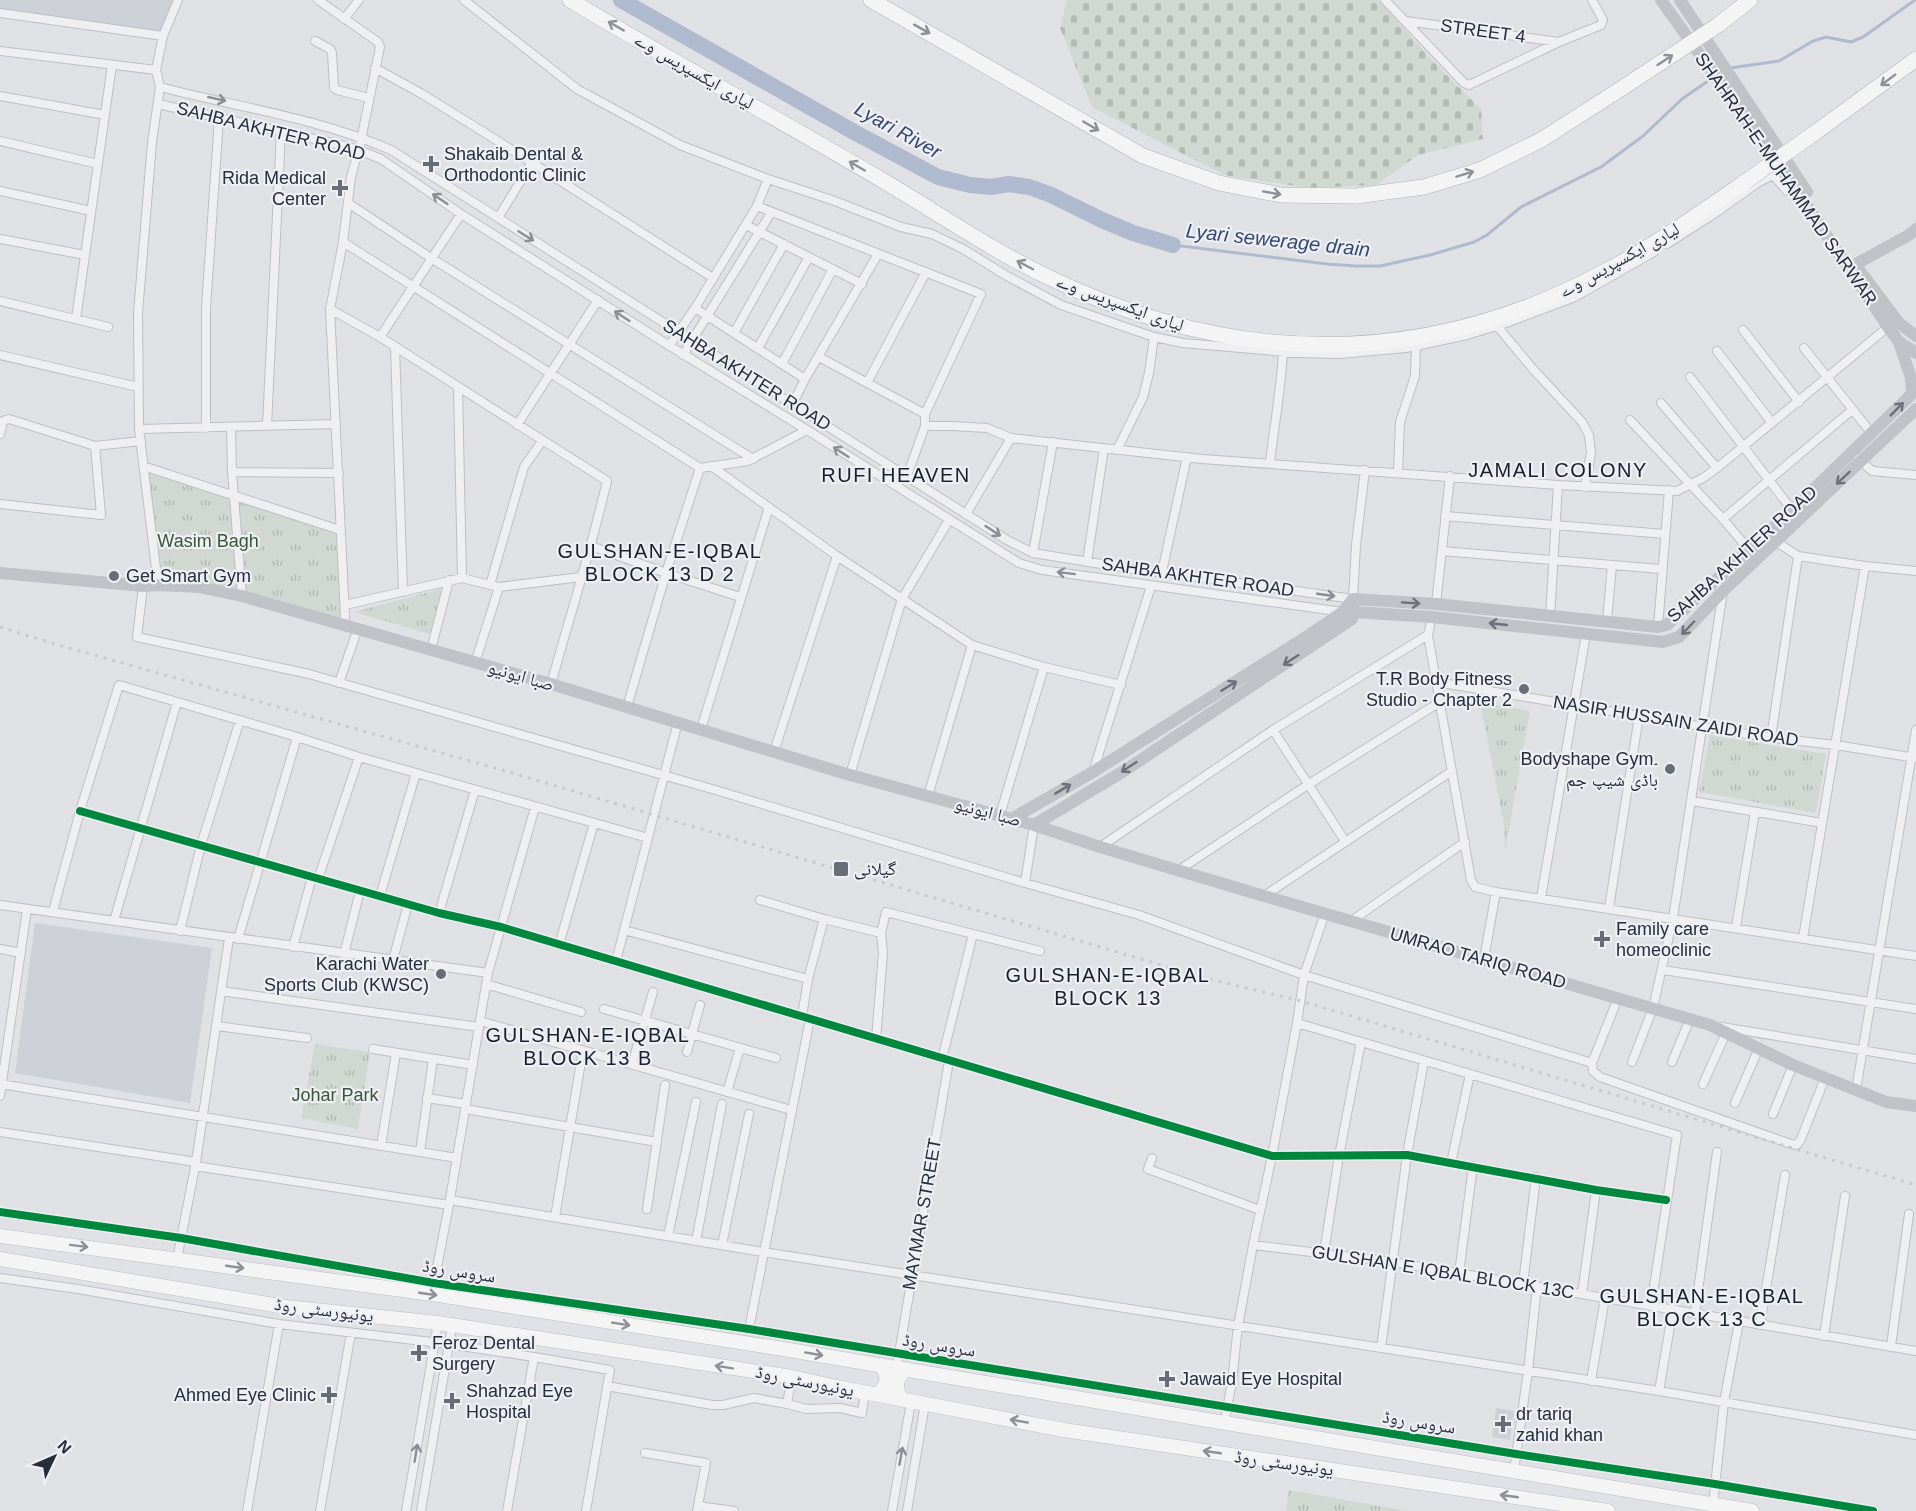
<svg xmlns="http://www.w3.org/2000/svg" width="1916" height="1511" viewBox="0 0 1916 1511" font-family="Helvetica,'Noto Naskh Arabic',sans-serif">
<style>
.built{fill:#ced0d8}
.grass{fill:url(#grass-tufts)}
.cemetery{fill:url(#cemetery-stones)}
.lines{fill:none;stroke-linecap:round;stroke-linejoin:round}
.stream{stroke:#b0bacf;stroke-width:3}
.river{stroke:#b0bacf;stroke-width:16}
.street-casing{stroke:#bebfc3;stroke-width:10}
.primary-casing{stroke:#bcbec2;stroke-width:15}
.highway-casing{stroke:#b2b4b9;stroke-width:16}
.street{stroke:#efeff1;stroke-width:8}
.secondary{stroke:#c1c2c7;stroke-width:12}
.primary{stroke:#f4f4f5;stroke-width:14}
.highway{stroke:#f4f4f5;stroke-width:15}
.rail{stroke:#c8c9cc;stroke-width:3;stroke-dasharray:3 6;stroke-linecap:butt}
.highway-bridge-casing{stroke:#b2b4b9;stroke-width:16;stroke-linecap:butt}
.highway-bridge{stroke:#f4f4f5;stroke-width:15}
.cycleway-casing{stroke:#edeff4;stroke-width:11}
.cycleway{stroke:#00873e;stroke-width:8}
.oneway{stroke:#8e9098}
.oneway2{stroke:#8c8e96}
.oneway3{stroke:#6d707b}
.poi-dot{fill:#686c77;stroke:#edeff4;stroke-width:2}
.labels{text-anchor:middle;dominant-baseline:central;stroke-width:4.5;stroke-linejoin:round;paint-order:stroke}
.street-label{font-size:18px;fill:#282d3c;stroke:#edeff4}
.poi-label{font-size:18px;fill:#282d3c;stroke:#edeff4;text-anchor:start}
.park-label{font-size:18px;fill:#395736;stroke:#edeff4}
.water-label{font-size:20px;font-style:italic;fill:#35486d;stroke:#edeff4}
.neighbourhood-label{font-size:20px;letter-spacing:1.5px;fill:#1a1f2d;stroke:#edeff4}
</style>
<defs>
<pattern id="grass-tufts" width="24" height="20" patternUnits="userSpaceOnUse" patternTransform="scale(1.5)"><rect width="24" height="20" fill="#d0d8d1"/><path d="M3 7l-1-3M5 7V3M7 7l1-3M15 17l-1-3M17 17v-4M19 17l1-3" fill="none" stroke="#b3bab4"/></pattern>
<pattern id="cemetery-stones" width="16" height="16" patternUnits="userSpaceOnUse" patternTransform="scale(1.5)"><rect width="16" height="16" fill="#d0d8d1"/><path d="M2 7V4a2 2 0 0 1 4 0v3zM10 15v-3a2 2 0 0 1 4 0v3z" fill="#b3bab4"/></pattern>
</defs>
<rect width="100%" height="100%" fill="#e0e1e5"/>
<path class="built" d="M0,0H179L163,36L0,12Z
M35,923L212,948L190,1103L15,1073Z
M1496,1408L1514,1411L1510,1440L1492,1437Z"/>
<path class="grass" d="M146,470L340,530L343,624L162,585Z
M444,588L433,635L354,612Z
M1480,702L1530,711L1505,851L1504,825Z
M1710,735L1826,754L1816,813L1699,792Z
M315,1044L370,1052L358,1129L301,1118Z
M1289,1490L1406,1511H1286Z"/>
<path class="cemetery" d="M1067,0H1379L1431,59L1481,109L1483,139L1418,155L1376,185L1308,188L1224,175L1092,107L1060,28Z"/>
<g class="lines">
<path class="stream" d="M1730,68L1779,61L1813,41L1826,37L1851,42L1863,37L1915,0
M1173,245L1327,264L1356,266H1380L1430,255L1474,242L1487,235L1521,207L1601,167L1643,136L1682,99L1711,79"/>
<path class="river" d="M621,0L854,132L938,177L970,185L991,187L1009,184L1029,187L1049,194L1102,220L1133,233L1173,245"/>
<g class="street-casing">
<path id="street" d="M318,0L378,42L380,47L360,145L351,177L343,242L330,309L345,617L343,624
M464,0L577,89L680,145L768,179L832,200L901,227L932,234L963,249L1007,276L1061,305L1154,337L1183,343L1297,353L1339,354L1406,348L1467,335L1506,323L1575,297L1654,252
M1385,0L1464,83L1469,85L1559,42L1601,25L1603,20L1592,0
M0,13L163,36
M344,19L359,0
M1406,21L1559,42
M315,41L330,49L332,53L334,88L337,90L369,98
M0,51L156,70
M375,68L422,94L482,131L713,278
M160,87C237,107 318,118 391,150L1007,540L1033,553L1145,571L1162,572L1353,599L1356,545L1365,470
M0,96L105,115
M158,104L341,145L359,150L381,159L461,214L665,343L807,430L1019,563L1042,570L1343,612
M0,141L98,164
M0,191L91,211
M348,203L431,258L753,459
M757,206L981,294L925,414V426L907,476
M498,218L531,164
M746,225L862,284
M0,239L85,255
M343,242L700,468
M1667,244L1714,214L1759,182L1773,175L1787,191L1795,188
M0,301L108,327
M695,308L805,379L793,403
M330,309L380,337L607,481C591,550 570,616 551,684
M76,319L112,65
M1497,326L1532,368L1582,422L1589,435L1591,453L1585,487
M1743,330L1799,402
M734,333L784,244
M380,337L461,214
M669,346L695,308L757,206L768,179
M395,347L403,592
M758,348L809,257
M1804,348L1872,434
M1717,351L1772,423
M0,355L138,387
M683,355L771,213
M819,357L925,414
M782,364L833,269
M1690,377L1792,510
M805,379L878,254
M867,383L926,272
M458,387L462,578
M1661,403L1717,468
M1630,420L1723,519L1749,550
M517,425L598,300
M267,426L281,131
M925,426H952L987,428L1011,438L1202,459L1558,485L1677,491L1703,478L1717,468L1888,327
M231,427L232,472L242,596
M206,428V308L219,118
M139,429L336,424
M0,434L3,421L9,419L95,446L141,441
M1117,450L1143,397L1149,373L1154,337
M1857,457L1872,471L1916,475
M1270,463C1274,426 1281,390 1283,352
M143,466L340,530
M711,466L837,556L972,645L1044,667L1121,685
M232,472L339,473
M1398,472L1400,422L1415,376L1416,346
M0,504L101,515L95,446
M966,514L1011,438
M1445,516L1665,534
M1723,519L1852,410
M1772,539L1798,556L1865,566L1916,571
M591,546L666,573L740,597
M1442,551L1661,569
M1033,553L1053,442
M1087,562L1104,448
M1162,572L1187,457
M158,585L139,429L138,313L152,142L160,87L156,70L163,36L178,0
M490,585L524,467L542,441
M143,586L137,637L309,674L712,789L1025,883L1139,915L1304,975L1592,1063
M1436,604L1450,476
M345,605L462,578L499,587L581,577
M1432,617L1428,635L1471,880L1475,887L1496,892L1916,956
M1550,617L1558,485
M1607,621L1612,565
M1658,627L1669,490
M431,650L449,580
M475,663L499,587
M1436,682L1771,738L1836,745L1916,758
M339,683L358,628
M627,707L666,573L700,468L748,461L807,430
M701,729L769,507
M1273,730L1345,841
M1771,738L1798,556
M774,752L837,556
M1093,772L1151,586
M850,775L902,599L949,520
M928,796L972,645
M1692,801L1822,823
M80,811L439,913L501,927L1272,1156L1407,1155L1596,1190L1666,1200
M1000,815L1044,667
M1100,847L1273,730L1428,635
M1179,870L1309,784L1440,702
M318,879L359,757
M1025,883L1034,825
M380,896L416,773
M1264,896L1452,771
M1541,898L1586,634
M760,900L824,919L881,933
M0,905L488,973
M1609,908L1639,716
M53,911L80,811L119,685L297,737L359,757L648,838
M439,913L475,790
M114,921L177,702
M1351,921L1465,842
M1736,927L1755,812
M624,930L808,979
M180,931L201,845L240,720
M1803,938L1865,566
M238,939L297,737
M559,945L594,823
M293,947L312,877
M0,949L21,953
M344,954L360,891
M1484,959L1496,892
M393,960L408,904
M616,961L678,722
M1663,970L1916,1009
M486,984L581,1012
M221,991L479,1027
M1618,998L1592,1063L1593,1071L1600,1077L1791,1144L1797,1145L1801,1139L1825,1078
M604,1009L776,1058
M802,1016L808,979L824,919
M480,1021L791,1110
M1297,1023L1677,1135L1651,1306
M217,1026L307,1038
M1722,1027L1916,1059
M876,1039L883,953L881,933L886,912L1040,951
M373,1049L473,1065
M687,1052L700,1005
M942,1059L973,934
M1632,1062L1653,1008L1673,918L1723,591L1714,582
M1672,1062L1690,1019
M632,1064L653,992
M0,1084L457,1158
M1703,1084L1726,1033
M1856,1090L1916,730
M727,1092L740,1048
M0,1096L27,909
M427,1098L466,1104
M1735,1103L1759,1048
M465,1109L657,1142
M1773,1114L1793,1065
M0,1132L196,1162
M381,1146L396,1053
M420,1152L433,1059
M1152,1158L1148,1169L1260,1210
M1451,1163L1470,1074
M195,1166L449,1205
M450,1200L763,1252L1659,1391L1916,1435
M647,1209L665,1085
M0,1212L181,1238L434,1283L749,1329L1516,1454L1715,1484L1873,1511
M555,1217L583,1050
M668,1236L696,1102
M696,1241L722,1104
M722,1245L749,1114
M1253,1245L1393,1262L1916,1351
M1324,1253L1339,1156L1361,1042
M177,1259L196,1162L229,938
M1459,1273L1473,1166
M0,1278L78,1289L279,1324L448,1344L534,1357L507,1511
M434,1283L449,1205L488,973L535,807
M1523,1284L1536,1177
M1582,1294L1596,1190
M1695,1313L1717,1152
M1760,1325L1785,1175
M749,1329L810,1019
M1824,1336L1845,1196
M1891,1346L1909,1214
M1381,1348L1407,1155L1424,1061
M534,1357L610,1370L586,1511
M898,1359L949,1061
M1591,1381L1605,1298
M607,1386L712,1405H723L754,1398L787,1404L792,1377
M1659,1391L1673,1309
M787,1404L807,1409L840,1408L862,1413L865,1392
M1224,1424L1232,1382L1238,1326L1253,1245L1272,1156L1297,1023L1304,975L1325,913
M645,1453L706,1463L697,1511
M1514,1471L1528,1371L1537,1286
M1713,1505L1724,1402L1739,1322
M698,1506L734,1511
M247,1511L279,1324
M320,1511L351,1333
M406,1511L438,1323
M421,1511L452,1326
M892,1511L911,1402
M907,1511L925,1404"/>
</g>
<g class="primary-casing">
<path id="primary" d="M0,1236L432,1294L777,1348L1752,1511
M0,1259L286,1307L438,1323L792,1377L836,1387L1064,1430L1608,1511
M878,1395C887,1384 890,1378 881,1365
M901,1399C895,1387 895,1379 906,1369"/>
</g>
<g class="highway-casing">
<path id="highway" d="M570,0C675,63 782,121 887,183C941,215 993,251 1050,278C1234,366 1421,369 1602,273C1652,247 1699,214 1745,182
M871,0L1143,156L1219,183L1281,195L1356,196L1424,187L1480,170L1541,140L1616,92
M1718,25L1750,0
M1816,132L1916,59"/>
</g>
<use href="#street" class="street"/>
<path class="secondary" d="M1661,0L1795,188L1888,327L1899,342L1916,353
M1680,0L1807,192
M1856,264L1909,235L1916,229
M1860,271L1899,323L1916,336
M1899,342L1911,378L1912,394
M0,573L143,586L158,585L199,587L242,596L551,684L843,773L1034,825L1100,847L1264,896L1710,1025L1793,1065L1856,1090L1886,1102L1916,1106
M1353,599L1436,604L1658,627L1667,625L1792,510L1916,390
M1353,612L1432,617L1663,642L1679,637L1723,591L1916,409
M1013,818L1093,772L1309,635L1343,612L1353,599
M1034,825L1124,771L1352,619L1353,606"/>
<use href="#primary" class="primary"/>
<use href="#highway" class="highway"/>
<path class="rail" d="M0,627L55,644L502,770L1205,978L1301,1001L1916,1185"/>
<g class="highway-bridge-casing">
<path id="highway-bridge" d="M1616,92L1718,25
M1745,182L1816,132"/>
</g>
<use href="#highway-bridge" class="highway-bridge"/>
<g class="cycleway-casing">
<path id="cycleway" d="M80,811L439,913L501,927L1272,1156L1407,1155L1596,1190L1666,1200
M0,1212L181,1238L434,1283L749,1329L1516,1454L1715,1484L1873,1511"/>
</g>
<use href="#cycleway" class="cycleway"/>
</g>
<defs><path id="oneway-shaft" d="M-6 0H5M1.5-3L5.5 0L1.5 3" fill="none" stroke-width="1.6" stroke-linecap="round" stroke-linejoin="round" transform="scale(1.5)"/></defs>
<g class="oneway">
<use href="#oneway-shaft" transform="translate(616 26) rotate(-150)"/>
<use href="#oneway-shaft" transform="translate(922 29) rotate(29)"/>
<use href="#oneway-shaft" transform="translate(1665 60) rotate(-33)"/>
<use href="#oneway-shaft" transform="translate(1888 80) rotate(143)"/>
<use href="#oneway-shaft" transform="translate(1091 126) rotate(30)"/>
<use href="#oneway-shaft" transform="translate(857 166) rotate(-150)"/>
<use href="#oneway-shaft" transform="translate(1465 174) rotate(-17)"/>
<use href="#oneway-shaft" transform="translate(1272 193) rotate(10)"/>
<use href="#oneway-shaft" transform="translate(1025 265) rotate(-152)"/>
<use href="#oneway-shaft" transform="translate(79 1246) rotate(7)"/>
<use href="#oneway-shaft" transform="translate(235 1267) rotate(8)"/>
<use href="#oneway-shaft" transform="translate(428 1294) rotate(8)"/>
<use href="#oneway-shaft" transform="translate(621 1324) rotate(9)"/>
<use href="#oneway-shaft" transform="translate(814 1354) rotate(10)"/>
<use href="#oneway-shaft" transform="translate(724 1367) rotate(-171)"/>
<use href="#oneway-shaft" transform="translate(1019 1421) rotate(-170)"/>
<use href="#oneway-shaft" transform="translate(1212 1452) rotate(-172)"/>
<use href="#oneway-shaft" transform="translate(1509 1496) rotate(-172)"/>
</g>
<g class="oneway2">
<use href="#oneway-shaft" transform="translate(217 99) rotate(13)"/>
<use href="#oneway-shaft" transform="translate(440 199) rotate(-146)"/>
<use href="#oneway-shaft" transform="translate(526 236) rotate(32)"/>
<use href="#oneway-shaft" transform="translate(622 316) rotate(-147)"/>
<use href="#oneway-shaft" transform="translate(841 452) rotate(-147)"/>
<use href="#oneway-shaft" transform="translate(993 531) rotate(33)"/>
<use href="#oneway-shaft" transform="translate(1066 573) rotate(-173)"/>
<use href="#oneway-shaft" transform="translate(1326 595) rotate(8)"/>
<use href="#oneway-shaft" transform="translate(416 1453) rotate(-81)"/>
<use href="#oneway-shaft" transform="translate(901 1456) rotate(-80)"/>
</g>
<g class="oneway3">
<use href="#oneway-shaft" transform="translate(1897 409) rotate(-45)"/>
<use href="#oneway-shaft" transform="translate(1843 478) rotate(137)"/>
<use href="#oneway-shaft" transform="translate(1411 603) rotate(4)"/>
<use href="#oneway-shaft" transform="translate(1498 624) rotate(-174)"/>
<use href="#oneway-shaft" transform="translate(1688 628) rotate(134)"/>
<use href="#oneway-shaft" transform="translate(1291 660) rotate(147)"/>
<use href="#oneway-shaft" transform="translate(1229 686) rotate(-32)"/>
<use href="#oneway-shaft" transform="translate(1129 767) rotate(147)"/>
<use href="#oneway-shaft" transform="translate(1063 789) rotate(-31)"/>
</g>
<g class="poi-dot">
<path d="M428 155h6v6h6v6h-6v6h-6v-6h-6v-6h6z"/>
<path d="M337 179h6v6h6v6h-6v6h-6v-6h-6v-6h6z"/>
<circle cx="114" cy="576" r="6"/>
<circle cx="1524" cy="689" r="6"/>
<circle cx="1670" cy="769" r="6"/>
<rect x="833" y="861" width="16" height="16" rx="3"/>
<path d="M1599 930h6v6h6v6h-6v6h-6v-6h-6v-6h6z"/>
<circle cx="441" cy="974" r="6"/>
<path d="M416 1344h6v6h6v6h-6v6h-6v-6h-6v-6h6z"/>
<path d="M1164 1370h6v6h6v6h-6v6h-6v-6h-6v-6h6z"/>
<path d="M326 1386h6v6h6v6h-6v6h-6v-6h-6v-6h6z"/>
<path d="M449 1392h6v6h6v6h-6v6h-6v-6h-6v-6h6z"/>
<path d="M1500 1415h6v6h6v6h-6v6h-6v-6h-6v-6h6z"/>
</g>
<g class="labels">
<g class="street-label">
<text transform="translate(1483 31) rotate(8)">STREET 4</text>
<text transform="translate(694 71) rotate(30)">لیاری ایکسپریس وے</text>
<text transform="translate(271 131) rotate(14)">SAHBA AKHTER ROAD</text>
<text transform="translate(1786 179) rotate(55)">SHAHRAH-E-MUHAMMAD SARWAR</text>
<text transform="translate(1619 260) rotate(-29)">لیاری ایکسپریس وے</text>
<text transform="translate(1120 303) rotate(20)">لیاری ایکسپریس وے</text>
<text transform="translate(747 375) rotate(32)">SAHBA AKHTER ROAD</text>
<text transform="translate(1742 554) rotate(-42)">SAHBA AKHTER ROAD</text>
<text transform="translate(1198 577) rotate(8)">SAHBA AKHTER ROAD</text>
<text transform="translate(521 676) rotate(16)">صبا ایونیو</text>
<text transform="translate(1676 721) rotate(9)">NASIR HUSSAIN ZAIDI ROAD</text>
<text transform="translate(988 812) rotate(15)">صبا ایونیو</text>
<text transform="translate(1478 958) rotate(16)">UMRAO TARIQ ROAD</text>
<text transform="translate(922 1214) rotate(-80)">MAYMAR STREET</text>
<text transform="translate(459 1271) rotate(9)">سروس روڈ</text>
<text transform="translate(1443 1272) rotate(9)">GULSHAN E IQBAL BLOCK 13C</text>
<text transform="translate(324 1310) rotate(7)">یونیورسٹی روڈ</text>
<text transform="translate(939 1345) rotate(9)">سروس روڈ</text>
<text transform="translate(805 1381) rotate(11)">یونیورسٹی روڈ</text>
<text transform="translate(1419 1422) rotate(9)">سروس روڈ</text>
<text transform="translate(1284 1463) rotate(8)">یونیورسٹی روڈ</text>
</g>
<g class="poi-label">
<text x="444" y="154">Shakaib Dental &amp;<tspan x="444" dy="21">Orthodontic Clinic</tspan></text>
<text x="326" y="178" text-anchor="end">Rida Medical<tspan x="326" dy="21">Center</tspan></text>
<text x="126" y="576">Get Smart Gym</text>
<text x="1512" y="679" text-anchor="end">T.R Body Fitness<tspan x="1512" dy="21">Studio - Chapter 2</tspan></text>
<text x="1658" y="759" text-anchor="end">Bodyshape Gym۔<tspan x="1658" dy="21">باڈی شیپ جم</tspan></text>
<text x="854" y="869">گیلانی</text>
<text x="1616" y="929">Family care<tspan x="1616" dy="21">homeoclinic</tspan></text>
<text x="429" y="964" text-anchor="end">Karachi Water<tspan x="429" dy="21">Sports Club (KWSC)</tspan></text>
<text x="432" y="1343">Feroz Dental<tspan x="432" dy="21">Surgery</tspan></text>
<text x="1180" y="1379">Jawaid Eye Hospital</text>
<text x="466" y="1391">Shahzad Eye<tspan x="466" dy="21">Hospital</tspan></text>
<text x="316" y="1395" text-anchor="end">Ahmed Eye Clinic</text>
<text x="1516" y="1414">dr tariq<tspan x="1516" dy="21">zahid khan</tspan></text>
</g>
<g class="park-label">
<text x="208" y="541">Wasim Bagh</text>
<text x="335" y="1095">Johar Park</text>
</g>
<g class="water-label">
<text transform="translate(898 130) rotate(29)">Lyari River</text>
<text transform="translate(1278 240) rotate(6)">Lyari sewerage drain</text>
</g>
<g class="neighbourhood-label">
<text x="1558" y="470">JAMALI COLONY</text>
<text x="896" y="475">RUFI HEAVEN</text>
<text x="660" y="551">GULSHAN-E-IQBAL<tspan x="660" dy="23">BLOCK 13 D 2</tspan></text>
<text x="1108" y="975">GULSHAN-E-IQBAL<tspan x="1108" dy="23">BLOCK 13</tspan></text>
<text x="588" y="1035">GULSHAN-E-IQBAL<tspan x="588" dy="23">BLOCK 13 B</tspan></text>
<text x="1702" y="1296">GULSHAN-E-IQBAL<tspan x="1702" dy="23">BLOCK 13 C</tspan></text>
</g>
</g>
<g transform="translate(54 1457) rotate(46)" stroke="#edeff4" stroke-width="4.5" paint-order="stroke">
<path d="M0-4.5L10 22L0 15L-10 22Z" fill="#282d3c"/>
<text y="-9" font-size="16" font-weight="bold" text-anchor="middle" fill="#282d3c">N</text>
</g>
</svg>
